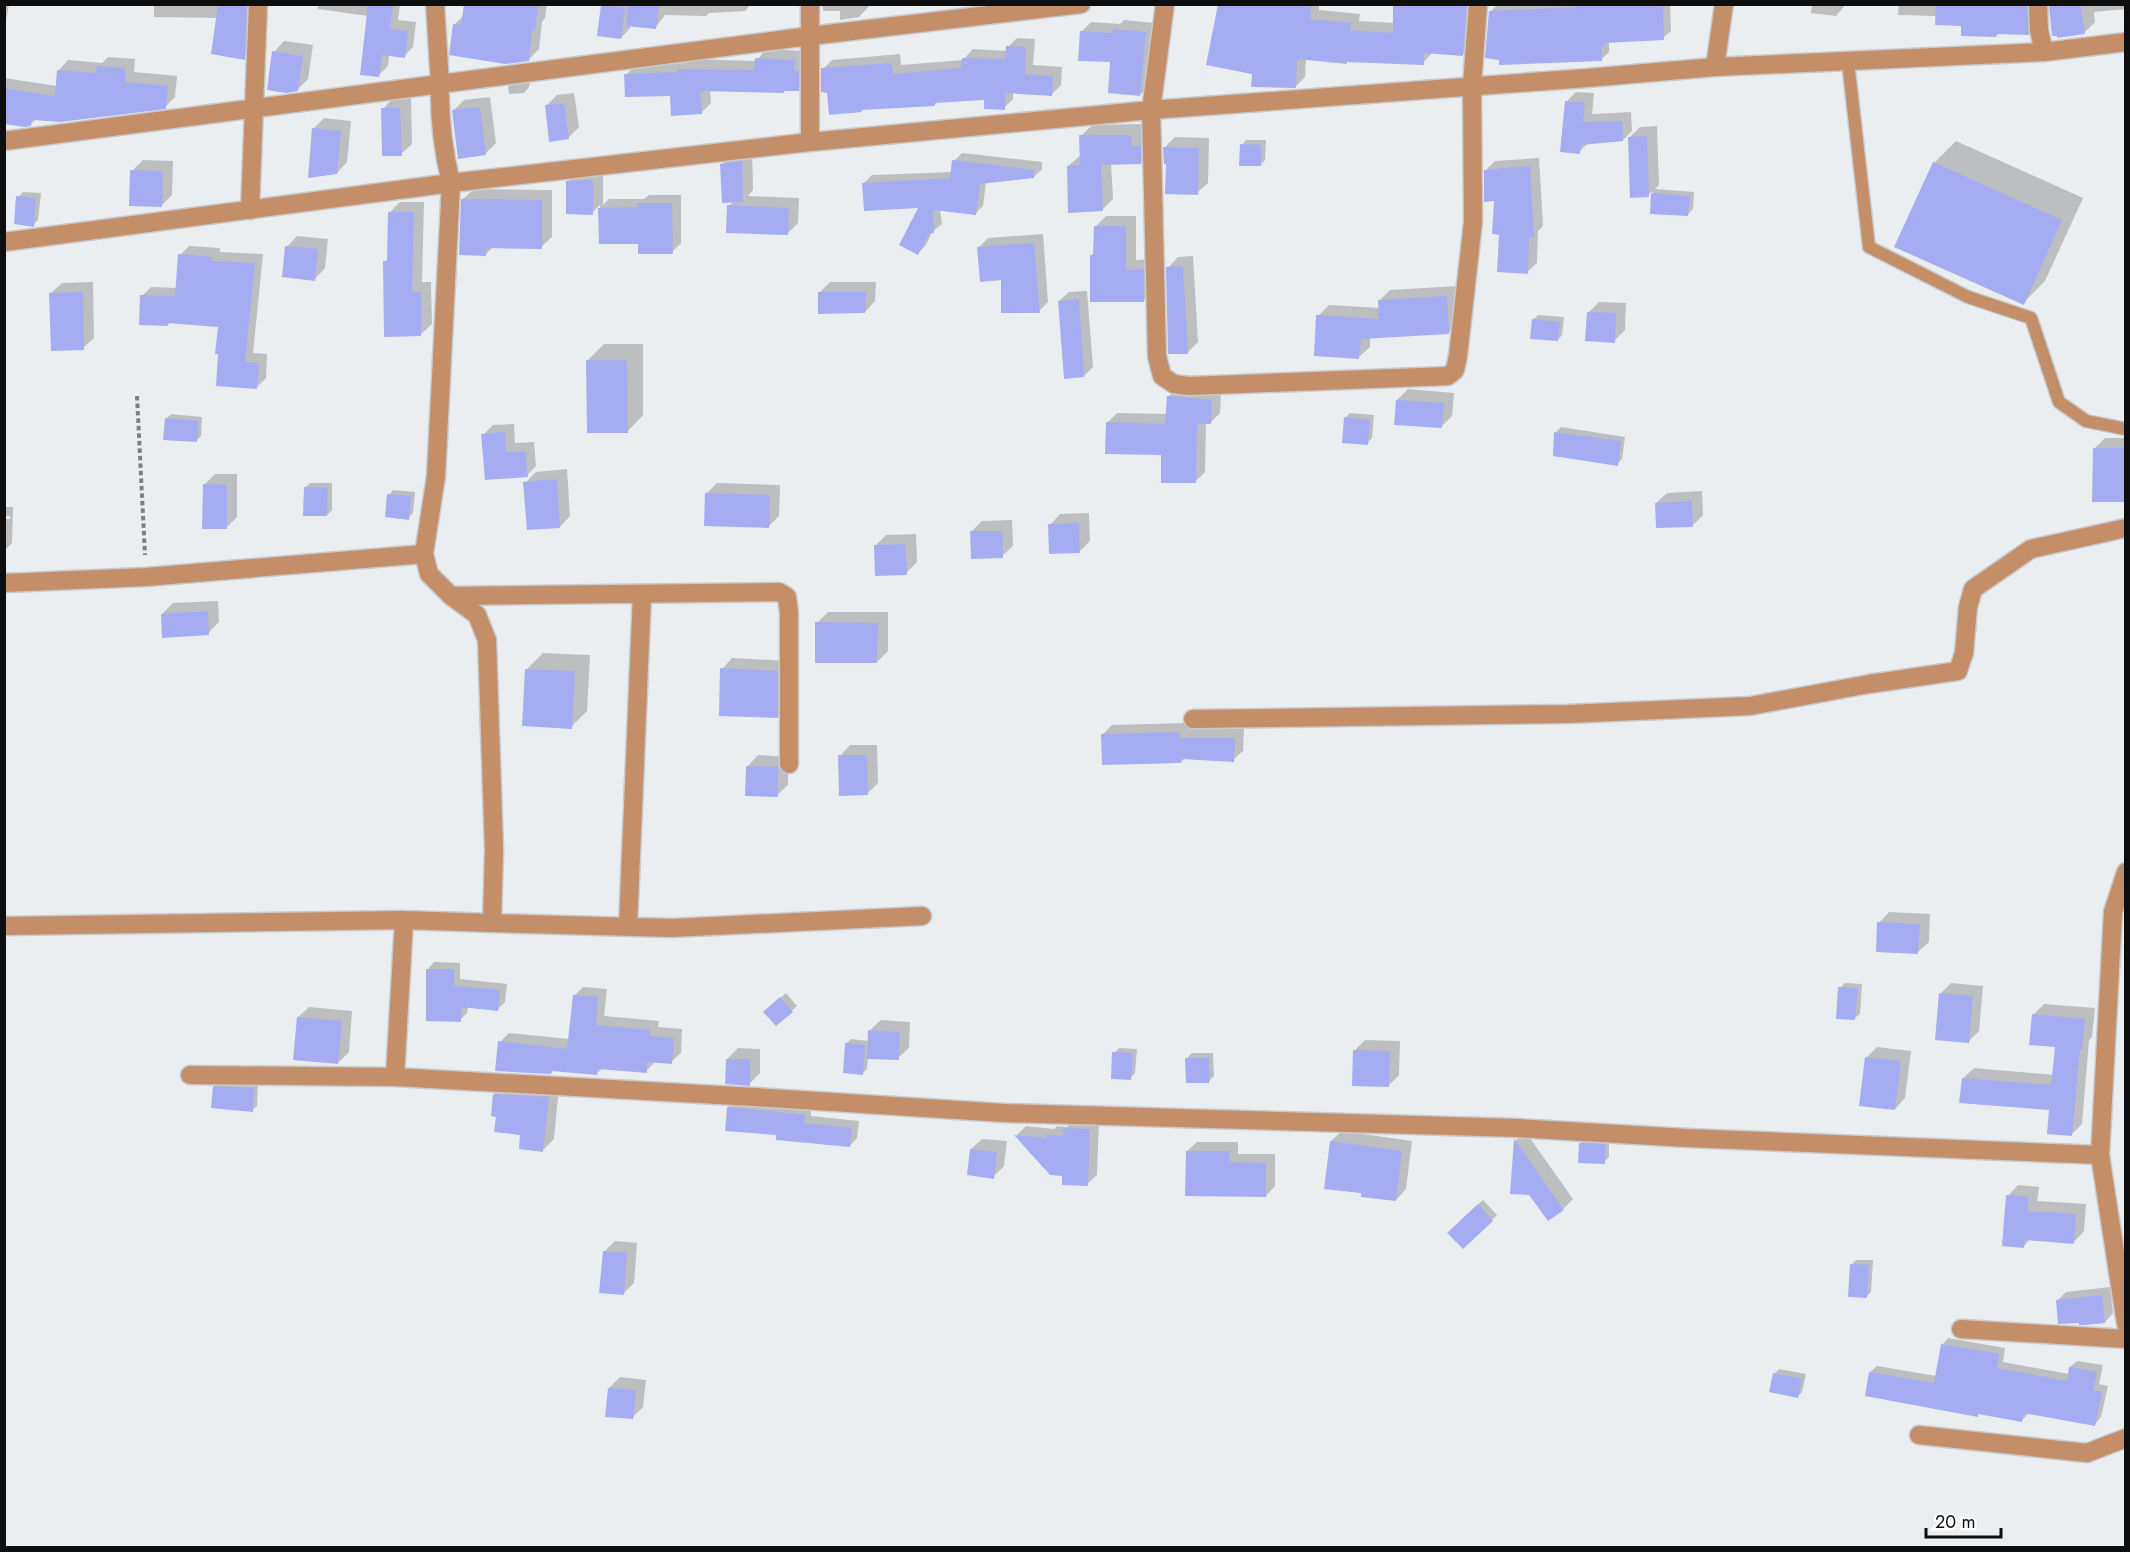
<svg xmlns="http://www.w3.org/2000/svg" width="2130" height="1552" viewBox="0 0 2130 1552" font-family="Jost,sans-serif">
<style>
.shadow{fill:#0003}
.building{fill:#a6acf2}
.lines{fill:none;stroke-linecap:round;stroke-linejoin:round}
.lane-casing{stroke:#c8cacd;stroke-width:15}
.street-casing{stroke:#c8cacd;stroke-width:21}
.path{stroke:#7e7f81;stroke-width:4;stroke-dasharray:4.5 3;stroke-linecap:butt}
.lane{stroke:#c38e68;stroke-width:12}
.street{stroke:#c38e68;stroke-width:18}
</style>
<rect width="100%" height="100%" fill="#ebeef1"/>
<path class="shadow" d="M4,4H9L4,32Z
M154,4H255L253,49L244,58L218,18L154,17Z
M303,4H400L398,20L416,22L413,47L404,56L389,55L388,66L379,75L368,16L318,9V6Z
M465,4H547L545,18L542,22L539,49L528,60L454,25L464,15Z
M603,4H751L745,11L709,13L706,16L665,15L655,28L631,25L630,28L621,38L599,35Z
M823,4H871L859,17L840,20V11H823Z
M1279,4H1319V10L1360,14L1359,21L1395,23V4H1475L1472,45L1462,55L1433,52L1423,63L1306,59L1305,77L1295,87Z
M1498,4H1670L1671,31L1663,38L1609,42V52L1601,60L1490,12Z
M1812,4H1846L1836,16L1811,13Z
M1899,4H2038L2039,22L2028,34L1999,33L1996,36L1937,16L1898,15Z
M2050,4H2126V9L2094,12L2095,22L2084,33L2053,34Z
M1124,20L1155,23L1150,85L1140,95L1112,60L1081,32L1091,22L1120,24Z
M1017,38L1035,39L1033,65L1062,67L1061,85L1052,94L1013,92V99L1004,108L986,98L938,101L935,104L863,109L861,111L828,91L823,69L832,60L900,54L901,65L963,60L973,49L1007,51L1008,47Z
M284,41L313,45L308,79L297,90L274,52Z
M766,49L804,51L808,80L798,90L786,89L783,92L710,90L711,103L701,113L671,94L626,75L636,65L685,63L689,59L756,61Z
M108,57L135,59L134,72L177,76L175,97L165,107L37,118L30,125L4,122V78L57,86L59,70L68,60L102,63Z
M530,80L529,87L524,93L509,94L508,87L513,82Z
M1576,92L1594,93L1592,114L1631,112L1632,131L1623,140L1589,142L1579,152L1567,101Z
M574,93L579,127L568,138L546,106L557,95Z
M411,97L412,144L401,154L383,109L393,98Z
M490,97L496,143L485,154L453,111L464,100Z
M324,118L351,121L347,162L337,173L313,129Z
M1141,124L1142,135L1151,136V152L1140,163H1111L1113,199L1102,210L1068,166L1081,155V136L1092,125Z
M1657,126L1659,185L1655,189L1694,192L1693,209L1688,214L1652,213L1653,191L1648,195L1629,138L1640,127Z
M1175,137L1209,138L1208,183L1197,193L1168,162L1165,147Z
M1246,140H1266L1265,160L1260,165L1242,145Z
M1956,141L2083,198L2045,281L2023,303L1934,163Z
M752,151L753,190L748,196L799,198L798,223L787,234L729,206L734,201L722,164L733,153Z
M962,153L1042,162V169L1034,177L986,182L983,206L975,214L940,209L942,224L932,232L926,245L918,253L920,206L864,183L872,175L953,172L954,161Z
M1539,158L1543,226L1538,231L1537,263L1527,272L1501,233L1496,199L1485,171L1495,161Z
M143,160L173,161L172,195L162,205L132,171Z
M603,170V205L609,199H644L649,195H681V243L672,252L640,242H600V205L592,213L568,182L579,171Z
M474,189L552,190V237L541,247H493L486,254L463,199Z
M23,192L41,193L38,220L33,225L18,197Z
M400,202H424L422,282H431L432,324L421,334L385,262L388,258L389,213Z
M1106,216H1136V260L1154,259V289L1144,300L1092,255L1094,253L1095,227Z
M1043,234L1048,302L1039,311L1002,279L979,247L988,238Z
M297,236L328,239L325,268L315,279L287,247Z
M189,246L220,248V252L263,254L253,353L267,354L266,378L257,387L219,326L170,322L168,325L142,296L151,287L177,288L180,255Z
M1193,256L1198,342L1187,353L1168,268L1178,257Z
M93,282L94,338L83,348L51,293L62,283Z
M830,282H876L875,301L865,312L819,293Z
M1458,286L1459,322L1448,333L1370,337V347L1359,357L1318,316L1329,305L1380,308L1379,301L1390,290Z
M1087,291L1093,367L1084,376L1059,301L1069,292Z
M1599,302L1626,303L1625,330L1614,341L1588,313Z
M1538,315L1564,317L1562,335L1558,340L1533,320Z
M604,344H643V415L627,432L587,361Z
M1178,387L1221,390L1220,413L1210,423H1206L1205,472L1195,482L1163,454L1107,423L1117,413L1167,414L1168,397Z
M1408,389L1454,393L1452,416L1442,426L1397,400Z
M1350,413L1374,415L1372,438L1367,443L1345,418Z
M171,414L202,417L201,436L196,441L166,419Z
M514,424L515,443L534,442L536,466L527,475L483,435L493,425Z
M1561,427L1625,437L1622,459L1617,464L1556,432Z
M2105,438H2126V501L2094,449Z
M567,469L570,516L560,527L525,483L536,472Z
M215,474H237V517L226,528L204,485Z
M310,483H332V510L327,515L305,488Z
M717,483L780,485L779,516L769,526L707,493Z
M393,490L415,492L413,513L408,518L389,495Z
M1702,491L1703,515L1693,525L1656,503L1667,493Z
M4,507H13L12,543L4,551V519H10V516H4Z
M1089,513L1090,541L1080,551L1050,525L1060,514Z
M1012,520L1013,546L1002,556L971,532L982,521Z
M916,534L917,562L906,573L875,546L886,535Z
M218,601L219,622L208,633L162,614L173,603Z
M828,612H888V651L877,662L817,623Z
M543,653L590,655L587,711L571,727L527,669Z
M732,658L788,661V706L777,717L722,669Z
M1189,723L1190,729H1244L1243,751L1233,760L1185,758L1181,762L1103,734L1112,725Z
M850,745H877L878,783L867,794L840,756Z
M758,755L788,757V785L777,795L748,766Z
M1889,912L1930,914L1929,942L1918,952L1879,923Z
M434,962L460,963V979L507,984L505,1002L498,1009L468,1006L467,1013L460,1020L427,970Z
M1845,983L1862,984L1860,1014L1855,1018L1840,988Z
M1951,983L1983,986L1979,1031L1968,1042L1940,994Z
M583,987L607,989L604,1016L659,1021L658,1027L682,1029L681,1053L671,1062H655L646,1071L603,1068L596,1074L554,1070L551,1073L500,1042L509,1033L569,1039L574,996Z
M786,993L797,1006L776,1024L770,1007Z
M2044,1004L2095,1008L2092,1037L2089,1040L2082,1124L2071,1135L2051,1109L1963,1078L1974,1068L2054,1075L2056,1046L2033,1015Z
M309,1007L352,1011L349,1052L338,1063L298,1017Z
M881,1020L910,1022L909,1048L898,1058L868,1057L867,1069L862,1074L846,1044L851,1039L869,1041L870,1030Z
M1365,1040L1400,1041L1399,1075L1388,1086L1354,1051Z
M1877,1047L1911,1051L1905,1098L1895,1109L1866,1058Z
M738,1048L760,1049V1073L749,1084L727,1059Z
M1119,1048L1137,1049L1135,1073L1130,1078L1114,1053Z
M1192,1053H1213L1214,1076L1209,1081L1187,1058Z
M219,1082L258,1084L257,1106L252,1110L214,1087Z
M505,1084L559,1087L554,1139L543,1150L521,1133L494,1094Z
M736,1100L811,1108V1116L859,1121L857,1138L850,1146L778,1134L728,1107Z
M1075,1119H1099L1097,1175L1087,1184L1064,1175L1050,1173L1017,1135L1026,1126L1054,1129L1057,1126L1067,1127Z
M1342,1131L1412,1141L1406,1189L1396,1200L1363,1192L1331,1141Z
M1525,1131L1573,1199L1563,1209L1529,1193L1512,1192L1516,1140Z
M982,1139L1007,1141L1004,1166L993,1177L971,1149Z
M1585,1139L1609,1140V1157L1604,1162L1580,1144Z
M1197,1142H1238V1154H1275V1186L1266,1196L1187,1151Z
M2018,1185L2039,1187L2037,1201L2086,1204L2084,1231L2074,1242L2030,1239L2024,1246L2008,1196Z
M1483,1200L1497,1215L1463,1247L1462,1219Z
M615,1241L637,1243L634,1283L623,1294L604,1252Z
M1856,1260H1873L1871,1292L1866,1297L1851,1265Z
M2110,1287L2113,1313L2105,1322L2058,1300L2066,1292Z
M1948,1338L2005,1348L2003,1362L2069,1374L2070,1367L2077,1361L2103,1365L2099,1384L2108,1386L2101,1417L2095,1424L2028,1414L2022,1420L1980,1413L1977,1415L1867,1395L1870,1372L1877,1366L1936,1376L1942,1345Z
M1779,1369L1806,1374L1802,1392L1797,1397L1774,1374Z
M620,1377L646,1380L643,1407L632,1418L609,1388Z"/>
<path class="building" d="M218,4H247L245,60L211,54Z
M368,4H393L390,29L408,31L405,58L382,55L379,77L360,75Z
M464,4H538L535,31L532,30L529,61L505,64L449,55L453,24L461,25Z
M628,4H659L656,29L626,26Z
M1218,4H1311L1310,19L1351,23L1350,30L1393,33V4L1467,5L1463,56L1424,53V65L1347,62V64L1297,59L1296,88L1251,87L1252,74L1206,65Z
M1576,4H1663L1664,40L1604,43V46H1602V61L1499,65V60L1485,58L1489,11L1576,7Z
M1936,4L2027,5L2029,35L1997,34L1996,37L1961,36V26L1935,25Z
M2058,4H2080L2085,34L2057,38V36H2052L2049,6Z
M601,5L625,8L621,39L597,36Z
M1113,29L1146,32L1140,96L1108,93L1110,62L1078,61L1080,31L1113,33Z
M1006,46L1026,47L1025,74L1053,76L1052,96L1005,93V110L984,109V100L935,103V106L861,110L862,112L829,115L827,93L821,92V68L892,63L893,74L961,68L962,58L1005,59Z
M272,51L303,56L298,91L286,93L267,90Z
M755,58L795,60L794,71L799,70V91H784V93L700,91L702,114L671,116L670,96L625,97L624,74L677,72L678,69L754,70Z
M97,66L125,68V82L168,86L166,109L60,122L32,120L31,126L25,127L4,124V88L55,96L57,70L96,73Z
M1565,101L1585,102L1583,122L1622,121L1623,141L1581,145L1580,154L1560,152Z
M564,103L569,139L549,142L545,105Z
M480,107L486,155L458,159L452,110Z
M381,108H400L402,156H382Z
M312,128L341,131L337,174L308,178Z
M1079,135H1131L1132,146H1141V164L1101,165L1103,211L1068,213L1067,166L1080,165Z
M1647,136L1649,197L1630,198L1628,137Z
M1240,144L1261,145V166H1239Z
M1163,147L1199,148L1198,195L1165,194L1166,164H1164Z
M952,160L1034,170V178L980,184L976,215L933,210L934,233L929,234L918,255L899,245L918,208L864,211L862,183L950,178Z
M742,161L743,202L722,203L720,164Z
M1933,162L2062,220L2024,305L1894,247Z
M1530,166L1534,237H1529L1528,274L1497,272L1499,235L1492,234L1494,201L1484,202V170Z
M130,170L163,171L162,207L129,206Z
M593,180V215L566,214V181Z
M1651,193L1690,196L1688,216L1650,214Z
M16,196L36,198L34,227L14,224Z
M461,199L542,200V249L486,248V256L459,255Z
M638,203H672L673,254H638V244H599L598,208L638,207Z
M727,205L789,208L788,235L726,233Z
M388,212H414L412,292H421V336L384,337L383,261H387Z
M1094,226H1126V270L1144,269V302H1090V255H1093Z
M1034,243L1040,313H1001V280L980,282L977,247Z
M285,246L318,249L315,281L282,277Z
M178,254L212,257L211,261L255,263L245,362L259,363L257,389L216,386L218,354H215L218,327L168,323V326L139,325L140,295L175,296Z
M1183,266L1188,354H1168L1166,267Z
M83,292L84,350L51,351L49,293Z
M818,292H866L865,313L818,314Z
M1447,296L1449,334L1361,339L1359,359L1314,356L1316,315L1379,319L1378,300Z
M1079,299L1084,377L1064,379L1058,301Z
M1587,312L1616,313L1615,343L1585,341Z
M1532,319L1560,322L1558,341L1530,339Z
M586,360H627L628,433H587Z
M1167,396L1212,400L1211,424H1197L1196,483H1161V455L1105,454L1106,422L1165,424Z
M1396,400L1444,403L1442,428L1394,425Z
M1344,417L1370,420L1368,445L1342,443Z
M165,418L198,421L197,442L163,440Z
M505,432L506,452L525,451L528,477L485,480L481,434Z
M1554,432L1621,441L1618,466L1553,456Z
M2093,448H2126V502H2092Z
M557,479L560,528L527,530L523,482Z
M203,484L227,485V529H202Z
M304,487L328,488L327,516H303Z
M705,493L770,495L769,528L704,526Z
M387,494L411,496L409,520L385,517Z
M1692,501L1693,527L1656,528L1655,503Z
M1079,523L1080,553L1049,554L1048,524Z
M970,531H1002L1003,558L971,559Z
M905,544L907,575L875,576L874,545Z
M208,611L209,635L162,638L161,614Z
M815,622L878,623L877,663H815Z
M720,668L778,671V718L719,716Z
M525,669L575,671L572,729L522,726Z
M1180,732V738H1235L1234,762L1181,759V763L1102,765L1101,734Z
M838,755H867L868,795L839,796Z
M746,766L778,767V797L745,796Z
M1877,922L1920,924L1918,954L1876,952Z
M426,969H454V986L500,990L498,1011L461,1007V1022L426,1021Z
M1838,987L1858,988L1855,1020L1836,1019Z
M1939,993L1973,996L1969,1043L1935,1040Z
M573,995L598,997L596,1025L650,1030V1036L674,1038L672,1064L647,1062V1073L598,1069L597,1075L552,1071L551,1074L495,1071L498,1041L567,1049Z
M780,997L793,1012L776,1026L763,1012Z
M2032,1014L2085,1019L2082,1050L2080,1049L2072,1136L2047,1134L2049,1110L1959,1103L1962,1078L2051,1085L2055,1047L2029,1045Z
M297,1017L342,1021L338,1064L293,1060Z
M868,1030L900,1032L899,1060L867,1059Z
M845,1043L865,1045L863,1075L843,1073Z
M1353,1050L1390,1051L1389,1087L1352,1086Z
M1112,1052L1133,1053L1131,1080L1111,1079Z
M1865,1057L1901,1061L1895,1110L1859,1106Z
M1185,1058H1209V1083H1186Z
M726,1059H750V1086L725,1084Z
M213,1086L254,1088L253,1112L211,1108Z
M493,1094L549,1097L543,1152L519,1149L520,1135L494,1132L496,1117L491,1116Z
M727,1107L805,1115L804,1123L852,1128L850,1147L776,1140V1135L725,1131Z
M1064,1128L1090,1129L1088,1186L1062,1185V1176L1050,1175L1014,1135L1046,1138V1135L1063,1136Z
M1514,1139L1564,1210L1548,1221L1529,1195L1510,1194Z
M1330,1141L1402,1151L1396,1201L1361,1197V1193L1324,1189Z
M1579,1143L1605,1144V1164L1578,1163Z
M970,1149L997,1152L994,1179L967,1175Z
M1186,1151H1229L1230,1162L1266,1163V1197L1185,1196Z
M2006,1195L2029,1197L2027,1211L2076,1214L2074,1244L2025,1240L2024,1248L2002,1246Z
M1478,1204L1493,1221L1463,1249L1447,1233Z
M603,1251L627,1253L624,1295L599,1293Z
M1850,1264L1869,1265L1867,1298L1848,1297Z
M2102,1295L2105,1323L2086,1325H2079V1323L2058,1324L2056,1300Z
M1941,1344L1999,1354L1997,1368L2067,1381L2069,1367L2097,1372L2093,1390L2102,1392L2095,1426L2024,1413L2022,1422L1978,1414V1417L1865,1396L1869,1372L1934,1383Z
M1773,1373L1802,1379L1798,1398L1769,1392Z
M608,1388L636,1390L633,1419L605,1417Z"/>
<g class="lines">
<g class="lane-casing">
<path id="lane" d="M1848,62L1869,247L1968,297L2031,318L2059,402L2086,421L2126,429"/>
</g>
<g class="street-casing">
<path id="street" d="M1165,4L1151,110L1157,356L1162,376L1174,384L1189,386L1448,376L1455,370L1458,356L1473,222L1472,86L1478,4
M2038,4L2039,30L2044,52
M1715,67L1724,4
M4,141L440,84L435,4
M810,142V4
M250,210L258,4
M4,242L451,183L810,142L1151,110L1587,78L1715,67L2044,52L2126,42
M4,583L146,577L424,554
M451,596L779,592L787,597L789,613V764
M1193,719L1568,714L1750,706L1869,684L1958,671L1964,653L1968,607L1973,589L2031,549L2126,528
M2126,872L2113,912L2100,1155L2126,1324
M492,923L672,928L922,916
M4,926L404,920L492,923L494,850L487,640L477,615L451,596L429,574L424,554L436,476L451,183C443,150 439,118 440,84L810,36L1081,4
M628,926L642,594
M190,1075L395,1077L754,1097L1004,1113L1517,1128L1687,1138L2100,1155
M395,1077L404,920
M1961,1329L2126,1339
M1919,1435L2087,1453L2126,1438"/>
</g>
<path class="path" d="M137,396L145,555"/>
<use href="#lane" class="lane"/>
<use href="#street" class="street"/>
</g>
<rect width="2130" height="1552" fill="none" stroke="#0e0e0f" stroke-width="12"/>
<path d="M1926 1528v9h75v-9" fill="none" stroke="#0e0e0f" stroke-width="3"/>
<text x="1935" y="1528" font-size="18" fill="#0e0e0f" stroke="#ffffff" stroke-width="4.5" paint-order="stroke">20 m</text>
</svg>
